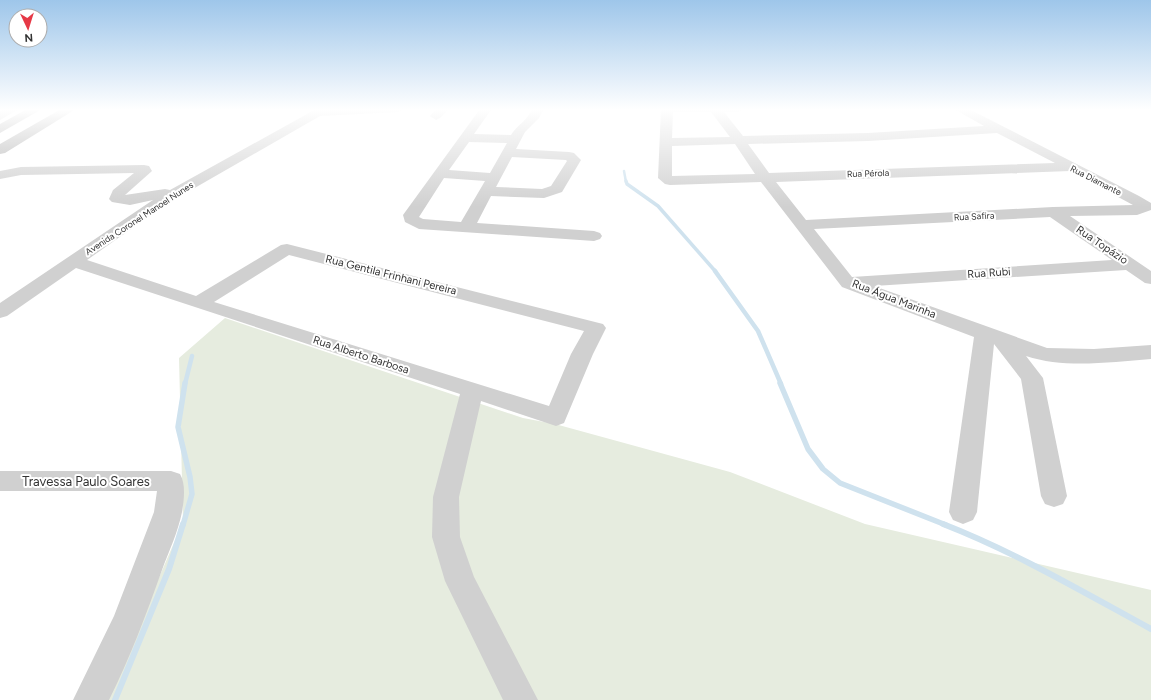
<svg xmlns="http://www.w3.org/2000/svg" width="1151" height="700" viewBox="0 0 1151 700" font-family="Figtree,sans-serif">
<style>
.green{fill:#e6ecdf}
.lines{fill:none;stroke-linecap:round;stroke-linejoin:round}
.stream-far4{stroke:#cfe2ee;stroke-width:2.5}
.stream-far3{stroke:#cfe2ee;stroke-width:3.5}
.stream-far2{stroke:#cfe2ee;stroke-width:4.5}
.stream-far1{stroke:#cfe2ee;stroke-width:5.5}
.stream{stroke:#cfe2ee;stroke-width:6}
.minor{fill:#d0d0d0;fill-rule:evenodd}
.major{fill:#ababab;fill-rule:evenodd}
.labels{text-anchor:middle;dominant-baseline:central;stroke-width:4;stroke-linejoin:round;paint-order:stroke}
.far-street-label{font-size:9px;fill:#333;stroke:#fff}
.street-label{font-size:11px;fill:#333;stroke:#fff}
.near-street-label{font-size:13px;fill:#333;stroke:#fff}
</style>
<rect width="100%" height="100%" fill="#fff"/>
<path class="green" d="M225,318L523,418L555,424L730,472L865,524L1151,590V700H106L183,522L179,358Z"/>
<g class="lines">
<path class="stream-far4" d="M624,171L626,182"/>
<path class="stream-far3" d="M626,181L627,184L658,206L716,272"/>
<path class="stream-far2" d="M715,271L758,331L781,384
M185,384L192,356"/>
<path class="stream-far1" d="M780,383L808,449L823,469L840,483L946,525
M183,525L192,494L190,477L178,427L185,383"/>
<path class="stream" d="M943,524C1015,552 1083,592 1151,629
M115,700L169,569L183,524"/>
<path class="minor" d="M4,109H19L0,120V111Z
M316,109H404L398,112L320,116L165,205L87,260L196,296L281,245L287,244L603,324L606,328L593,354L564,423L556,426L481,401L459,497L460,537L474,577L538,700H503L445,581L432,537L433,497L460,394L76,268L7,316L0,318V303L153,200L130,205L112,202L109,199L113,190L134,173L21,175L0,179V171L21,167L144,165L149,166L152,171L125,195L165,189L170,190ZM289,255L584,331L571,354L549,406L214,302Z
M436,109H449L440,118L436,120L430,116Z
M480,109L491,110L474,134L511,135C517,125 528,120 532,109H544L539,118L525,132L516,149L569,152L574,153L581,160L562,192L544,198L491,196L477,223L594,231L600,233L602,236L600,239L594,241L419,229L405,222L403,215ZM469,142L507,143L490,173L449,170ZM512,157L566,160L567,161L551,186L542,189L496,187ZM444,178L485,181L461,222L423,219L419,217Z
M661,109H744L738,112H724L743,136L868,133L984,126L954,109H969L1139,196L1151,203V210L1137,215L1070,216L1151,271V284L1145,283L1126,270L874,286L1047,348L1094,349L1151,345V359C1110,362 1065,369 1026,356L1043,378L1067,496L1063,504L1054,507L1045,504L1041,496L1021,379L994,344L977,512L973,520L963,524L953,520L949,512L974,337L842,287L761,182L670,185L665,184L658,178ZM673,112H711L730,137L672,138ZM997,133L1055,163L769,173L748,144L868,141ZM735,144L755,174L672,176V146ZM1070,171L1133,205L1053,207L806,220L776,182ZM1050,217L1112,260L852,277L814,229Z
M0,471H171L180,474C186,484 184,500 182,512C178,532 169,551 162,570C146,615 130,658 109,700H73L114,616L154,512L157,491H0Z"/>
<path class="major" d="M27,109H42L0,133V124Z
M61,109H76L5,153L0,154V144Z"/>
</g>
<linearGradient id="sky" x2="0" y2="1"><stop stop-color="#9ec6ea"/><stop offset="0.53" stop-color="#fff"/><stop offset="1" stop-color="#fff" stop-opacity="0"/></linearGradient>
<rect width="1151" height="207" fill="url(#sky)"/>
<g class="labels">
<g class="far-street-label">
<text transform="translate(868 173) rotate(-2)">Rua Pérola</text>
<text transform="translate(1096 180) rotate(27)">Rua Diamante</text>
<text transform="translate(974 216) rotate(-3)">Rua Safira</text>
<text transform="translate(139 218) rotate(-33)">Avenida Coronel Manoel Nunes</text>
</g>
<g class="street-label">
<text transform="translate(1102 245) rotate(34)">Rua Topázio</text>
<text transform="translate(989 273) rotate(-4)">Rua Rubi</text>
<text transform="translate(391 275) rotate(14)">Rua Gentila Frinhani Pereira</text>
<text transform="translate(894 299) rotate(21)">Rua Água Marinha</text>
<text transform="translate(361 355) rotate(18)">Rua Alberto Barbosa</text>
</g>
<g class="near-street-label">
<text x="86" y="481">Travessa Paulo Soares</text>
</g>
</g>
<g transform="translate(28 28) rotate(176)"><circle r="19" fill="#ffffff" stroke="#adadad"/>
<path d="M0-3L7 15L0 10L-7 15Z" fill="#e63946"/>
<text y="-6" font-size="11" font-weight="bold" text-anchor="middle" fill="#333333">N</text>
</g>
</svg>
